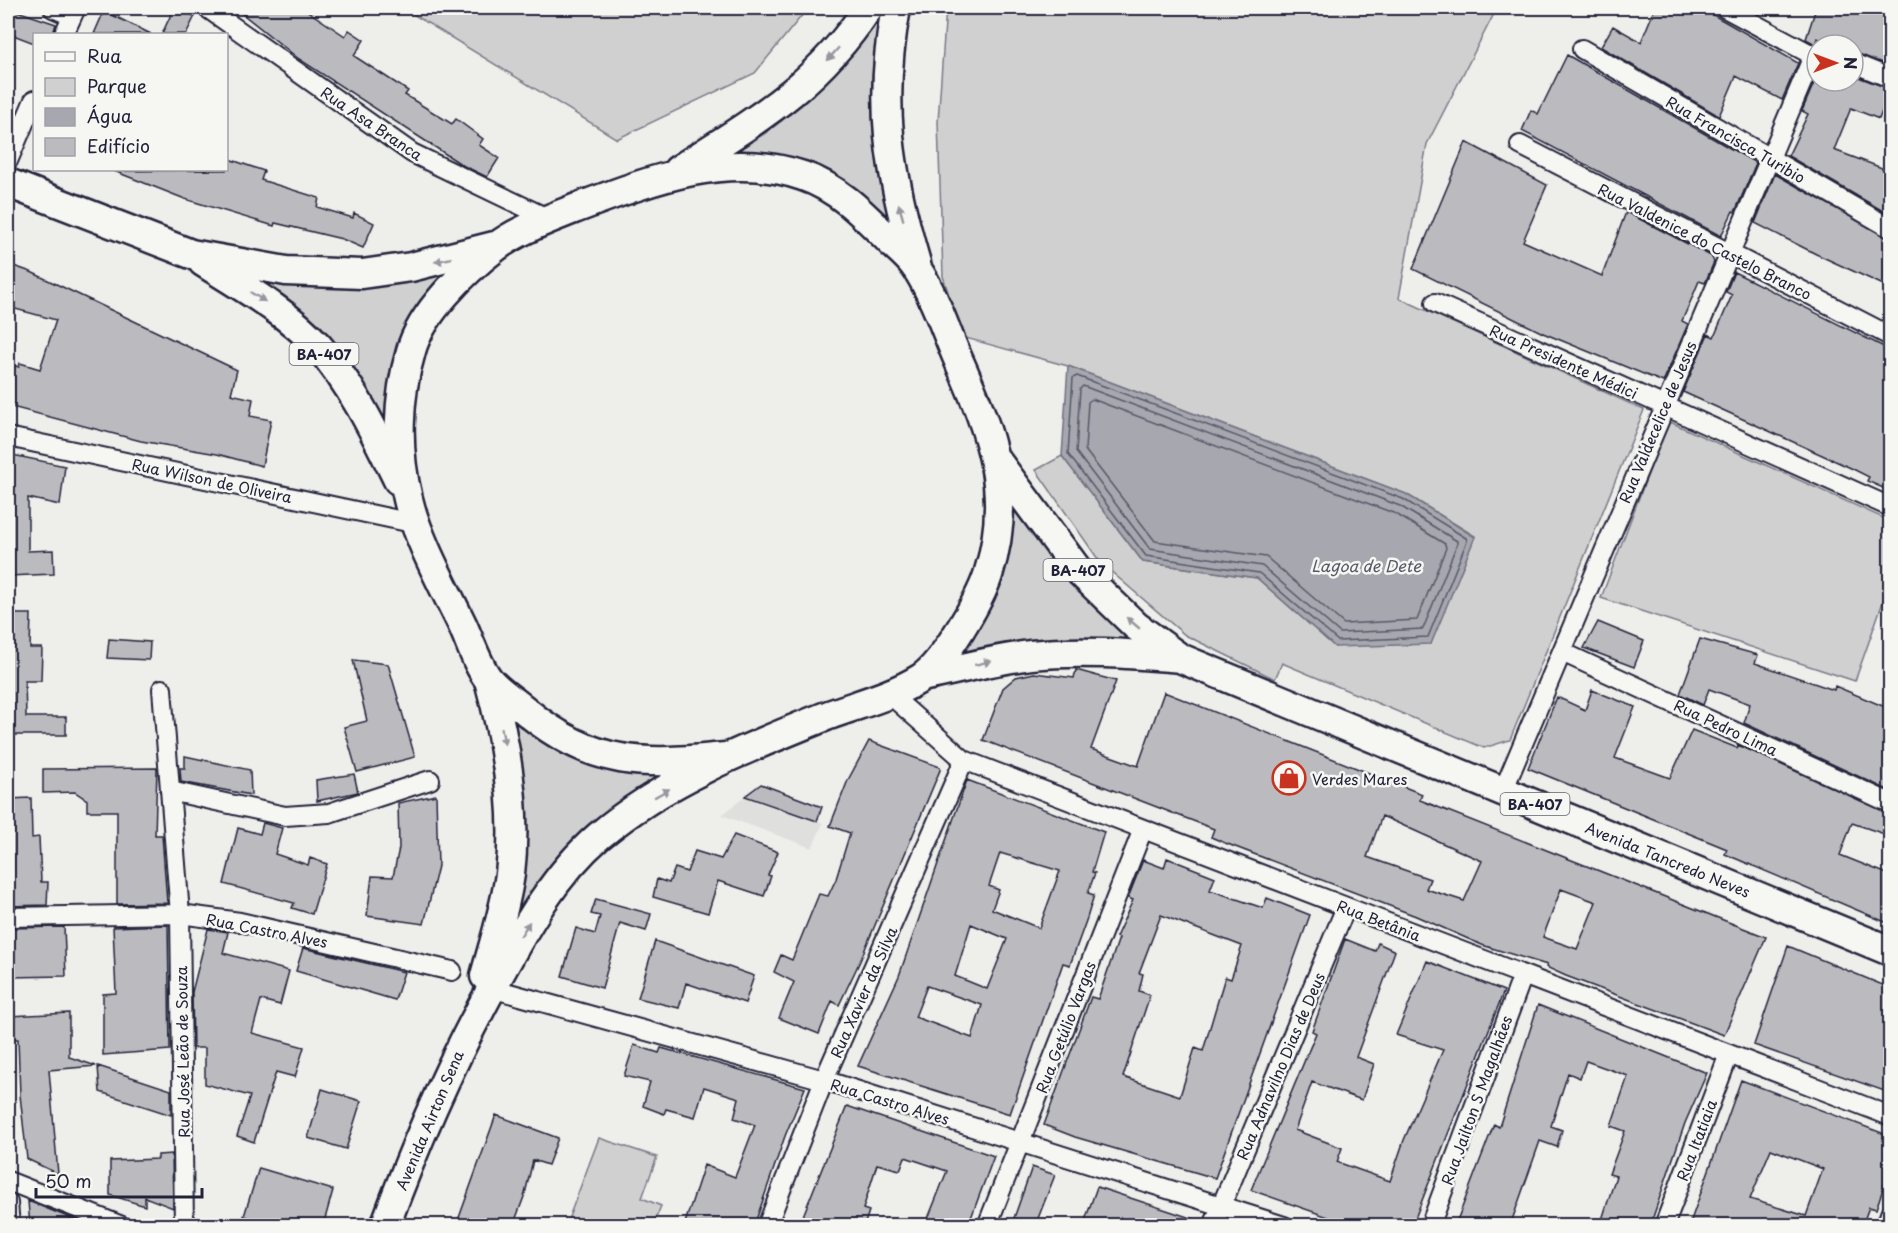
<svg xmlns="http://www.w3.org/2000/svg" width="1898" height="1233" viewBox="0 0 1898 1233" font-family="'Playpen Sans',sans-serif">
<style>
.built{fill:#dfdfde}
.green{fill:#d0d0d1;stroke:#797986;stroke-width:1.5}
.water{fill:#a7a7af;stroke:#727281;stroke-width:1.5}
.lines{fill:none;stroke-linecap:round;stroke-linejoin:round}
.shore{stroke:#575769;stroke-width:1.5}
.building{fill:#bbbbbf;stroke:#22223b;stroke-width:1.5;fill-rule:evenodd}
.minor-casing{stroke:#22223b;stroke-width:22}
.primary-casing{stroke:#22223b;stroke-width:33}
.minor{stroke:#f6f6f2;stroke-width:18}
.primary{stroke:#f6f6f2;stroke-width:28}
.oneway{fill:#9797a0}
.labels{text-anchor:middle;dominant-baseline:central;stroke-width:5;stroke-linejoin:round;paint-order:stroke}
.shield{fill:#f6f6f2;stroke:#626272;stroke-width:1.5}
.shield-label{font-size:14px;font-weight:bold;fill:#22223b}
.street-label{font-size:15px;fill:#22223b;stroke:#f6f6f2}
.poi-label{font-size:15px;fill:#22223b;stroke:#f6f6f2;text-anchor:start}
.water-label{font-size:16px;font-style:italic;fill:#575769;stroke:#f6f6f2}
</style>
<rect width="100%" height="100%" fill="#eeeeeb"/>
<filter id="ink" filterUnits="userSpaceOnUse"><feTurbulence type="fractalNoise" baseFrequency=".0167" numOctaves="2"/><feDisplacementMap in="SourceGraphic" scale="12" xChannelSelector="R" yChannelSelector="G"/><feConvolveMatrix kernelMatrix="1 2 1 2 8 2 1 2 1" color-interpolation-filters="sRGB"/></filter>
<g filter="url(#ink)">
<path class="built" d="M745,796L823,823L812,848L722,815Z"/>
<path class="green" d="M403,8H808L755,73L617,139Z
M884,8C864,79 870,152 891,222L730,156C800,115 836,72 884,8Z
M946,8H1497L1427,144L1399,298L1644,410L1510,740L1484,748L1282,663L1275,679L1185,635L1100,562L1036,470L1062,456L1143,562L1257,578L1335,647L1475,536L1406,494L1068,366L962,337L943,276L938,122Z
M453,272L388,427L243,275L424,278Z
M1668,421L1890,521V582L1855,681L1601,598Z
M1009,498C1044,556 1085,602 1140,642L957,656Z
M509,710L663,775L612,808L508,931Z
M599,1138L657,1157L642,1198L661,1206L653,1225H566Z"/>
<path class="water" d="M1068,366L1406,494L1475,537L1431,644L1335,647L1257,578L1143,562L1062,456Z"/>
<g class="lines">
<path class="shore" d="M1077,376L1403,499L1466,538L1467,541L1428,637L1338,641L1259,573L1146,556L1068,454L1073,378Z
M1083,386L1400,506L1457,541V544L1423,629L1340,633L1262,566L1150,549L1076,452L1080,389Z
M1092,399L1396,514L1445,544L1446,548L1417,620L1344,624L1266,557L1155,541L1085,450L1088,402Z"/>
</g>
<path class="building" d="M8,8L56,24L53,34H34V43L8,33Z
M174,8L195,16L186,34H162Z
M235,8H303L345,36L349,30L364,40L354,56L408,91L405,95L452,124L456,119L483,139L479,145L499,158L487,177L464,166L299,59Z
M1655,8H1701L1798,63L1782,100L1736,76L1719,116L1601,47L1613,26L1641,42Z
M1816,8H1890V66L1853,52V45H1838L1817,38V45L1806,39Z
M104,11L151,34H94Z
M1567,55L1756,163L1735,212L1733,211L1721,236L1522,131L1531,110L1538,114Z
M1853,75L1890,89V91L1879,119L1851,108L1834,150L1890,171V215L1788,156L1808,114L1802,111L1817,76V81H1853Z
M1466,142L1547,185L1523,241L1602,276L1626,212L1711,256L1714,262L1705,283L1699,281L1692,298L1682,321L1688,324L1663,382L1543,333L1413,269Z
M226,158L264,171L261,180L319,198L317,207L353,218L354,213L374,223L363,248L342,239L275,223L274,226L185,199L114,171L226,170Z
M1775,174L1890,239V288L1816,254L1755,223Z
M8,264L31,272L237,370L231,394L253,399L250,416L271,420L262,466L217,454L141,441L8,406V364L19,367L20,363L40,369L56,320L8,307Z
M1734,272L1890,350V491L1867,481L1869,477L1853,469L1683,392L1708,334L1714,337L1732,295L1726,292Z
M8,454L65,466L60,505L28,498V551L53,550L54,574L8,576Z
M8,614H31L30,648H42L41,681H25L26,717H66V735H8Z
M1598,622L1644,641L1634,667L1584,648Z
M109,639L150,642L149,660L107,658Z
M1700,639L1758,655L1755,663L1834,690L1835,686L1890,709V791L1744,723L1750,704L1709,689L1703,705L1680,694Z
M353,660L388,664L415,757L357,772L344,727L367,721Z
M1076,670L1116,681L1091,749L1138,766L1164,692L1422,794L1420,800L1766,937L1724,1035L1566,976L1546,967L1547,965L1482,945L1416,916L1225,843L1211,837L1214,829L983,740L1003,688L1016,677L1034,673L1074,678ZM1382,816L1482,861L1464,901L1426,889L1430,879L1367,857ZM1561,889L1596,902L1577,949L1543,937Z
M1592,690L1635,707L1615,758L1670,778L1692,730L1737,748L1738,745L1890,814V836L1852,823L1840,855L1890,875V924L1725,854L1727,849L1528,768L1557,697L1585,710Z
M869,741L940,767V770L860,961L839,1005L832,1001L819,1034L779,1018L794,982L774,972L781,955L792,960L819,894L828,896L836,879L850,833L830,826L848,780Z
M185,756L250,770L251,795L181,782L180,768H185Z
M157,768L155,835H162L167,903L117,904V811H87V800L75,792L43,793V769Z
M354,774L358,792L317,801L316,780Z
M967,780L1104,832L1092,872L1095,873L1088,893L1094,895L1087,918L1070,965L1063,963L1010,1114L858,1066L899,976ZM1000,853L1060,871L1039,928L992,909L999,890L989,886ZM971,924L1007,939L987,989L955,976ZM927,986L982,1005L972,1038L915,1017Z
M761,784L822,807L817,821L745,796Z
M436,795L438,866L424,924L367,916L372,876L393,877L399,848L398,803Z
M31,798L32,838L39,837L41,882H48L47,905L8,906V799Z
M263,823L282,828L275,854L308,865L310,858L327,864L312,914L292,908L294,903L224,884L238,828L260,834Z
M734,835L778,852L768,875L771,876L764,896L718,881L708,913L653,897L657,879L669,883L675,868L687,872L695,851L721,859Z
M1167,858L1215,877L1210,890L1263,908L1267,898L1310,915L1215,1178L1075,1137L1044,1125L1091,997L1098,999L1119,938L1116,937L1133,900L1128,898L1143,860L1164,868ZM1161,915L1242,946L1231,979L1225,977L1203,1051L1195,1048L1180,1096L1123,1077L1150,995L1139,991L1143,974L1139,973Z
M596,899L651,914L646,931L620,923L602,988L562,976L576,928L595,934L600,916L591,914Z
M168,925L170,1050L103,1055V994L116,993L113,927Z
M64,927L66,976L8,977V928Z
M208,929L228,932L223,953L289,971L280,1005L261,1000L252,1033L304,1047L295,1077L276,1072L254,1142L237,1136L250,1096L205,1084V1048H193L192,992Z
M1345,939L1375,951L1378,943L1395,951L1356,1057L1374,1064L1362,1100L1312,1082L1295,1130L1342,1148L1337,1162L1390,1181L1404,1140L1443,1050L1396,1035L1427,961L1504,991L1412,1226H1354L1251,1190L1316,1033L1312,1031Z
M655,941L754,976L745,1003L686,983L679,1008L638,998Z
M1788,946L1890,988V1093L1754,1045Z
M303,948L404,972L395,1000L296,971Z
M1538,1005L1707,1073L1685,1123L1650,1226H1600L1616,1176L1609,1174L1625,1131L1611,1126L1628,1076L1586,1061L1580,1078L1568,1073L1551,1126L1562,1130L1557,1147L1540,1141L1510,1226H1455L1494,1124L1499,1127Z
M69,1013V1057L96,1066L49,1070L58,1174L27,1159L20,1095L18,1039H9V1016Z
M634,1045L659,1053L661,1048L805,1088L785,1136L754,1226H684L704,1165L735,1177L755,1125L734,1118L739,1098L704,1087L695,1117L666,1109L664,1114L643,1106L650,1082L624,1076Z
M98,1066L171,1090V1115L100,1092Z
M1741,1080L1890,1136V1168L1876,1209L1869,1207L1862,1226H1689ZM1771,1149L1823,1169L1806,1216L1750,1199Z
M322,1089L361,1101L346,1149L308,1138Z
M847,1106L994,1156L968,1226H925L947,1171L905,1157L900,1170L877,1164L863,1209L869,1211L864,1226H799Z
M496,1115L558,1138L548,1165L533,1160L525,1194L513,1226H456Z
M172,1154L173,1208L145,1197V1206L110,1195V1161L158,1159V1155Z
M1032,1167L1055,1175L1035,1226L1014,1218Z
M259,1168L333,1190L323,1226H275L244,1216Z
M1097,1187L1200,1221L1199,1226H1083Z
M28,1201L90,1226H30Z"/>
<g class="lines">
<g class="minor-casing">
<path id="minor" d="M53,8L72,16
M207,8L412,153L549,219
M1725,8L1816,57
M64,34L76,8
M1582,49L1890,228
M1853,63L1890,78
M1520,145L1890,336
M8,161L34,100
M1435,303L1890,507
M8,437L417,524
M1562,652L1890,803
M162,689L180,914L184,1226
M887,692L964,760L1890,1116
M170,791L285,816L329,813L430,780
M1503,791L1811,61L1817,57
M8,917L180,914L240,922L452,971
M491,988L824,1080L1284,1226
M8,1181L122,1226
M8,1203L10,1226
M767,1226L824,1080L964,760
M987,1226L1143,829
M1213,1226L1346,907
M1430,1226L1523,975
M1664,1226L1729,1054
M1886,1226L1890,1214"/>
</g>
<g class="primary-casing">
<path id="primary" d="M896,8C878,102 889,172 916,263
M678,170C756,120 816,87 868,8
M8,183L191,254L286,271L362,274L411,267L494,246
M203,262C242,287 286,311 318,346C353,386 375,433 398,480
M997,461L1077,569L1136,626L1180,658L1890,951
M926,676C961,669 996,659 1031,655C1081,650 1130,654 1180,658
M485,976C494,943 505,909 510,874C518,809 506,742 489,680
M385,1226C417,1139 453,1057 498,977C526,926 555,874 599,836C665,780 749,747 829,715C859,704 894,695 921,678C942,665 980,600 988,575C1014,493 991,434 958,359C946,332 934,294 917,269C911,259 900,250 891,242C865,216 839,188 803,176C726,149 646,182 574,209C549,219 518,230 496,247C465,271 421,313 411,351C397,398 396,451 408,499C417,538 444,587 462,624C470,641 477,665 489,680C499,692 516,702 527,712C594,767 644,765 726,757"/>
</g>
<use href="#minor" class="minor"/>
<use href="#primary" class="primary"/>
</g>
<defs><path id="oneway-solid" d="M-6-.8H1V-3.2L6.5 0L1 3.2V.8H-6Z" transform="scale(1.5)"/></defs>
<g class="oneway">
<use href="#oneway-solid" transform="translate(833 54) rotate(132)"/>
<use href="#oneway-solid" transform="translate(901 212) rotate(-106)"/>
<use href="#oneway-solid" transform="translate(443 260) rotate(167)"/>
<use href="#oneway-solid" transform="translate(258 297) rotate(32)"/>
<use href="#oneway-solid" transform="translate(1133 623) rotate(-140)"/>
<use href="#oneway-solid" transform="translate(983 663) rotate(-13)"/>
<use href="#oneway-solid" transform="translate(503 736) rotate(80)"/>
<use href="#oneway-solid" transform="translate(662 793) rotate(-29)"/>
<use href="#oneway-solid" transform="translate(525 929) rotate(-58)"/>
</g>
</g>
<defs>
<g id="shop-ring" transform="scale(1.725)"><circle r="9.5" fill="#f6f6f2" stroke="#c8321e" stroke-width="1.5"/><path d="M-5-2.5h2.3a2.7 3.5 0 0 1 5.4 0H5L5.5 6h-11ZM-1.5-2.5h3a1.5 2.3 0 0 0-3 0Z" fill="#c8321e"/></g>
</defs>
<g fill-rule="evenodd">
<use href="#shop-ring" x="1289" y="778"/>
</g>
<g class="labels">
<g class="shield">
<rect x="289.5" y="343" width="69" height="22" rx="4.5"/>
<rect x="1043.5" y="559" width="69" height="22" rx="4.5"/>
<rect x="1500.5" y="793" width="69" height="22" rx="4.5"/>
</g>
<g class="shield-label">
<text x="324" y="354">BA-407</text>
<text x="1078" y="570">BA-407</text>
<text x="1535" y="804">BA-407</text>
</g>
<g class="street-label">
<text transform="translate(372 123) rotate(34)">Rua Asa Branca</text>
<text transform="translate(1736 139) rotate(30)">Rua Francisca Turibio</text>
<text transform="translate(1705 241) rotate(27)">Rua Valdenice do Castelo Branco</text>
<text transform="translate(1564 361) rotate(24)">Rua Presidente Médici</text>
<text transform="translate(1657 422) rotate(-67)">Rua Valdecelice de Jesus</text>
<text transform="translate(212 480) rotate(12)">Rua Wilson de Oliveira</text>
<text transform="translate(1726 727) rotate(25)">Rua Pedro Lima</text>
<text transform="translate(1668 859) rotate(22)">Avenida Tancredo Neves</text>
<text transform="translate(1379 920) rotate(21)">Rua Betânia</text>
<text transform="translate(267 930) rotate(11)">Rua Castro Alves</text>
<text transform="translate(863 992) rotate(-66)">Rua Xavier da Silva</text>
<text transform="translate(1065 1027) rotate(-69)">Rua Getúlio Vargas</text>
<text transform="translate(182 1052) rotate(-91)">Rua José Leão de Souza</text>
<text transform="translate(1280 1066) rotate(-67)">Rua Adnavilno Dias de Deus</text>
<text transform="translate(1476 1100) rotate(-70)">Rua Jailton S Magalhães</text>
<text transform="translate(890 1101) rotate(17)">Rua Castro Alves</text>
<text transform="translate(429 1120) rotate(-67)">Avenida Airton Sena</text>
<text transform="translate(1696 1140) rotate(-69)">Rua Itatiaia</text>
</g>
<g class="poi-label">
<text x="1312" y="778">Verdes Mares</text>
</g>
<g class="water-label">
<text x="1366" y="565">Lagoa de Dete</text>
</g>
</g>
<rect width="1898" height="1233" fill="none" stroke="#f6f6f2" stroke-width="30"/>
<rect x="15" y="15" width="1868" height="1203" fill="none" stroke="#22223b" stroke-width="2" filter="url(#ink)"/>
<rect x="33" y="33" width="195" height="138" fill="#f6f6f2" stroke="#a1a1a9" stroke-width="1.5"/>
<rect x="45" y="52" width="30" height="9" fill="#f6f6f2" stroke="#a1a1a9" stroke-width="1.5"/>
<text x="87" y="63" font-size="18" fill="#22223b">Rua</text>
<rect x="45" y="78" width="30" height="18" fill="#d0d0d1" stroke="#a1a1a9" stroke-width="1.5"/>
<text x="87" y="93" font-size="18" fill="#22223b">Parque</text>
<rect x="45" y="108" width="30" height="18" fill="#a7a7af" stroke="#a1a1a9" stroke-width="1.5"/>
<text x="87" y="123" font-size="18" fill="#22223b">Água</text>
<rect x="45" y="138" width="30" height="18" fill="#bbbbbf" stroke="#a1a1a9" stroke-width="1.5"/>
<text x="87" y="153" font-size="18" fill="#22223b">Edifício</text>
<g transform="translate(1835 63) rotate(90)"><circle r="28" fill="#f6f6f2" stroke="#a1a1a9" stroke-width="1.5"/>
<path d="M0-4.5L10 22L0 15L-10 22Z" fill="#c8321e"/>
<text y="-9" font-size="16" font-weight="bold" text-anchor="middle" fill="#22223b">N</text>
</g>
<path d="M36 1188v9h166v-9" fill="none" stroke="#22223b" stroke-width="3"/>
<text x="45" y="1188" font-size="18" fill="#22223b" stroke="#f6f6f2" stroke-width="4.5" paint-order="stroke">50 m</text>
</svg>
